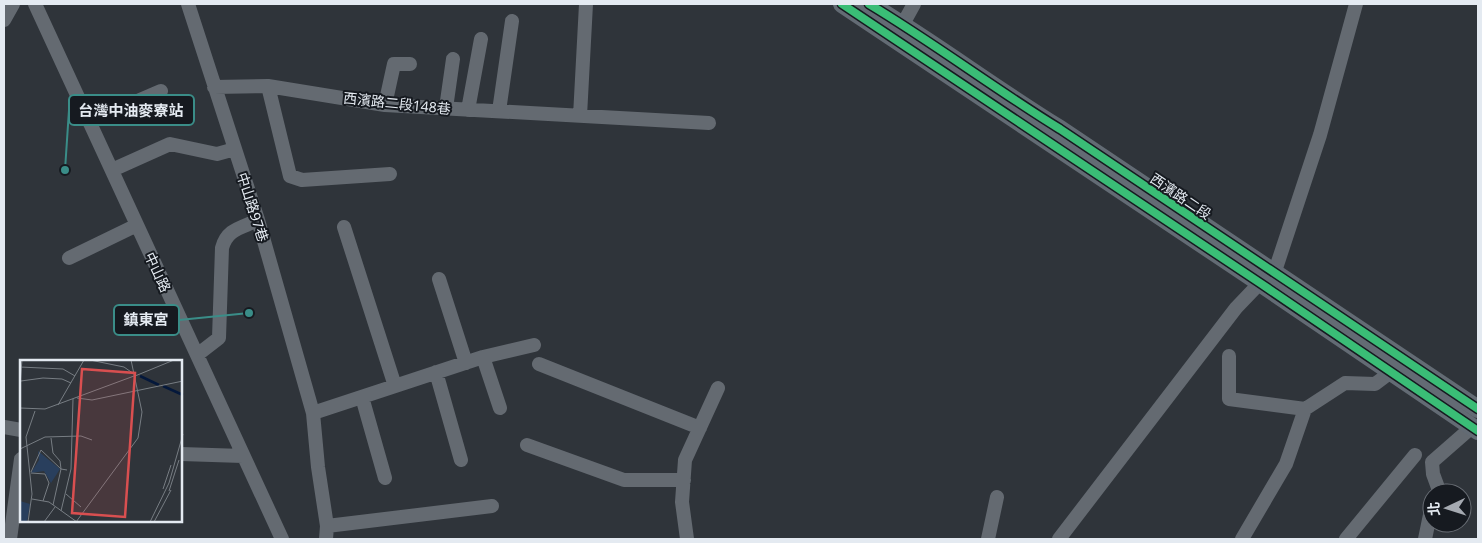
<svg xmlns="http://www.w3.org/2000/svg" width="1482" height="543" viewBox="0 0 1482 543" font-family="'Noto Sans','Noto Sans TC',sans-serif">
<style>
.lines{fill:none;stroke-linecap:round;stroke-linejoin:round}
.minor{stroke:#646a71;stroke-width:14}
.major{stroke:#636b74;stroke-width:18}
.cycleway-casing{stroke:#161a20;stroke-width:11}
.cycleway{stroke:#3abd76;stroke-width:8}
.labels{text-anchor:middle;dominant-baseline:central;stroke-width:4;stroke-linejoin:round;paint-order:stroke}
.street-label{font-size:14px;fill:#e4eaf1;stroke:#161a20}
.inset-river{fill:none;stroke:#04183b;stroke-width:2.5}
.inset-road{fill:none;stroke:#777d83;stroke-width:1}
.view{fill:#d94f50;fill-opacity:0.15;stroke:#d94f50;stroke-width:2.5}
.inset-edge{fill:none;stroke:#e4eaf1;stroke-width:2.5}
.leader{fill:none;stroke:#3a8d88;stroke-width:2}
.callout-dot{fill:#3a8d88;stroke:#161a20;stroke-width:2}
.callout{fill:#161a20;stroke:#3a8d88;stroke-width:2}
.callout-label{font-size:15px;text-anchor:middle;font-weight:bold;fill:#e4eaf1}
</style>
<rect width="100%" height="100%" fill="#2f343a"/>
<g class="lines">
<path class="minor" d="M35,4L282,539
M188,4L258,220L313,413L318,467L327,526L326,539
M4,20L13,4
M898,33L914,4
M268,86L290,176L302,180L390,174
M214,87L268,86L385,105L709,123
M385,105L394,64H410
M446,108L453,59
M468,110L481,39
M499,111L512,21
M580,116L586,4
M89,122L161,91
M112,170L170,144L217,154L235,149
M344,227L395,386
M69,258L137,225
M439,279L466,363
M197,355L219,338L222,248C227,229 241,228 258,220
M1229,356V399L1305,409L1286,464L1242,539
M483,357L500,408
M539,364L700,428
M436,372L461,460
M362,397L385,478
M1305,409L1345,383L1375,384L1391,372
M313,413L483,357L534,345
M4,427L21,430
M527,445L624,480H684
M181,454L243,456
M1440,493L1433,474L1432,462L1472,427
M327,526L492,506
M10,539L21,459
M687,539L682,502L685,460L718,388
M988,539L997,497
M1059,539L1236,308L1277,265L1320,135L1356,4
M1346,539L1415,455
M1425,539L1431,510"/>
<path class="major" d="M842,4L1260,283L1478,431
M869,4C934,43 995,89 1060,129L1478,409"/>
<g class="cycleway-casing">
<path id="cycleway" d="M842,4L1260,283L1478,431
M869,4C934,43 995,89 1060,129L1478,409"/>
</g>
<use href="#cycleway" class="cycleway"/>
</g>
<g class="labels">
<g class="street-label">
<text transform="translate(397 103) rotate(6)">西濱路二段148巷</text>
<text transform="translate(1181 196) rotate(34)">西濱路二段</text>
<text transform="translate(253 207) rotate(72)">中山路97巷</text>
<text transform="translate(158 272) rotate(65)">中山路</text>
</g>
</g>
<g transform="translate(20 360)">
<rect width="162" height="162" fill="#2f343a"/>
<path d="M0,141L10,144L7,162H0Z" fill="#293f5d"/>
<path d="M18,91L40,109L31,123L24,111L11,113L19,100Z" fill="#293f5d"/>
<path class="inset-river" d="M120,16L139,25M143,26L163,35"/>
<path class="inset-road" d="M70,0L104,7L114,14M0,7L43,9L55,16M115,16L154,0M1,21L23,18L42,19L51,23M0,25L2,0M57,38L72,40L163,21M38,45L64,0M0,48L25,49L114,16M31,78L33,93L40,101L41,109L33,145M0,89L25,77L61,76L72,80M11,112L21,90L41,109L47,110M11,113L25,114L29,123L23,141M143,129L151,105M149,131L159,100M46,134L61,147M12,139L29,142L57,162M41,151L51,109L53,39M8,162L12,134L6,77L15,51M24,162L35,147M56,162L118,78L122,52L111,0M130,162L149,123L163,74M134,162L151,130"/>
<path class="view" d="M62,9L115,13L105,157L52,153Z"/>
<rect width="162" height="162" class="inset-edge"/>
</g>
<path class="leader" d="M65 170L69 110M249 313L179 320"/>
<g class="callout-dot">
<circle cx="65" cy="170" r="5"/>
<circle cx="249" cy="313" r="5"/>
</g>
<g class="callout">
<rect x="69" y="95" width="125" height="30" rx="5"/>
<rect x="114" y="305" width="65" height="30" rx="5"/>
</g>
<g class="callout-label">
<text x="131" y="116">台灣中油麥寮站</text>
<text x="146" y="325">鎮東宮</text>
</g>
<rect width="1482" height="543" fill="none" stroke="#e4eaf1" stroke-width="10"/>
<g transform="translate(1447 508) rotate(266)"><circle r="24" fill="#161a20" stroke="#686d74"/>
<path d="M0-4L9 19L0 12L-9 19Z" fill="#a5aab1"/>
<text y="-8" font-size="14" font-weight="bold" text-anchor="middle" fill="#e4eaf1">北</text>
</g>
</svg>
